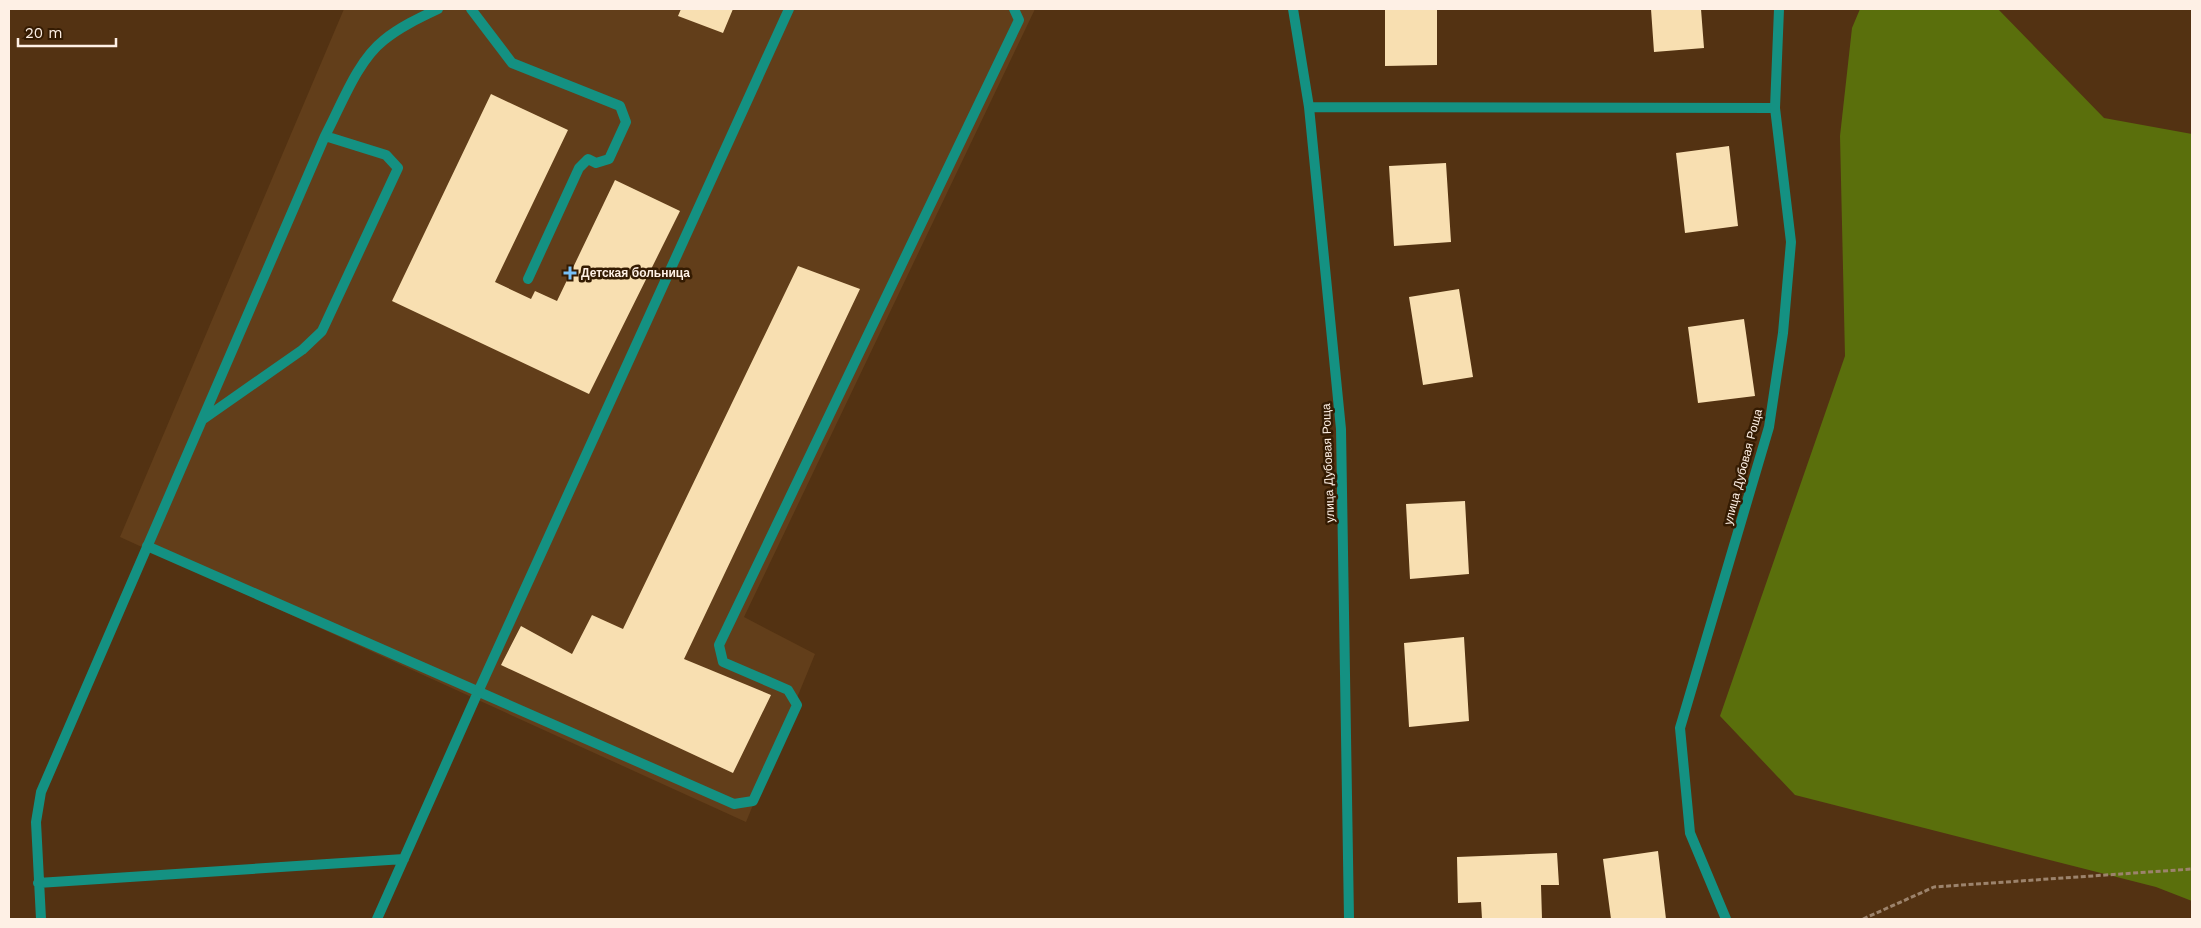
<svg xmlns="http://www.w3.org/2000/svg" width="2201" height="928" viewBox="0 0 2201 928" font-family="'Work Sans',sans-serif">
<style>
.built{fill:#623e1a}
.green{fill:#5a6f0c}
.building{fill:#f8dfb1}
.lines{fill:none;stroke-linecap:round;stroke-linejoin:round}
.path{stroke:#9c836c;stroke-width:3;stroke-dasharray:5 2.5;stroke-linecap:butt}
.lane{stroke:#149182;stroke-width:10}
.street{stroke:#149182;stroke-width:10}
.poi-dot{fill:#76c0f7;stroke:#341b02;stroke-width:2}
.labels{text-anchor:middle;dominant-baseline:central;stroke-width:5;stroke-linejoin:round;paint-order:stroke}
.poi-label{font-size:12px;font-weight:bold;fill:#fef0e5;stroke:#341b02;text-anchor:start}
.street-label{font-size:12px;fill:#fef0e5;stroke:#341b02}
</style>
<rect width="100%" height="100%" fill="#533212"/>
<path class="built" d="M344,9H1035L744,617L815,654L746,822L120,537Z"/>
<path class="green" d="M1860,9H1998L2104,118L2192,134V901L2156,887L1795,795L1720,716L1845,356L1840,136L1852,28Z"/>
<path class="building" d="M681,9H733L723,33L678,16Z
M1385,9H1437V65L1385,66Z
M1651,9H1701L1704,48L1654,52Z
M491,94L568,130L495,282L531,299L535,291L557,301L615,180L680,211L589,394L392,301Z
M1729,146L1738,226L1685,233L1676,153Z
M1446,163L1451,242L1394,246L1389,166Z
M798,266L860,289L684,659L771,695L733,773L501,665L521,626L572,654L592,615L623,629Z
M1459,289L1473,377L1423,385L1409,297Z
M1744,319L1755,396L1698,403L1688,327Z
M1465,501L1469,574L1410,579L1406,504Z
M1464,637L1469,721L1409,727L1404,643Z
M1658,851L1666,919H1611L1603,859Z
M1557,853L1559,885H1541L1542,919H1482L1481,902L1458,903L1457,857Z"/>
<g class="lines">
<path class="path" d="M1863,919L1934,887L2192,869"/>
<path class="lane" d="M471,9L512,63L620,106L626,122L609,159L596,163L588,159L579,168L528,279
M1293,9L1309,107L1341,429L1349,919
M1309,107L1775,108
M202,420L302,350L322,331L398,168L386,155L325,136
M147,546L734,804L753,801L797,705L788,690L723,662L719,645L1019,20L1014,9
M38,883L404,859
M41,919L36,822L41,792L325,136C341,106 357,61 384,40C400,27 419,18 438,9
M377,919L478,692L789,9"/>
<path class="street" d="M1726,919L1690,833L1680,728L1769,427L1783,333L1791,242L1775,108L1779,9"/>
</g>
<path class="poi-dot" d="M567.5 265.5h5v5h5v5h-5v5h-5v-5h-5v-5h5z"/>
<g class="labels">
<g class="poi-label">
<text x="581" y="273">Детская больница</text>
</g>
<g class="street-label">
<text transform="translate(1328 463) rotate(-92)">улица Дубовая Роща</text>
<text transform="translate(1743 467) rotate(-75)">улица Дубовая Роща</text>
</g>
</g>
<rect width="2201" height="928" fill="none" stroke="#fef0e5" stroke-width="20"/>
<path d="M18 38v8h98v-8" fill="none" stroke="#fef0e5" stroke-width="2.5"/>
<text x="25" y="38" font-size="15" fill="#fef0e5" stroke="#341b02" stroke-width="4" paint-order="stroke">20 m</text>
</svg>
